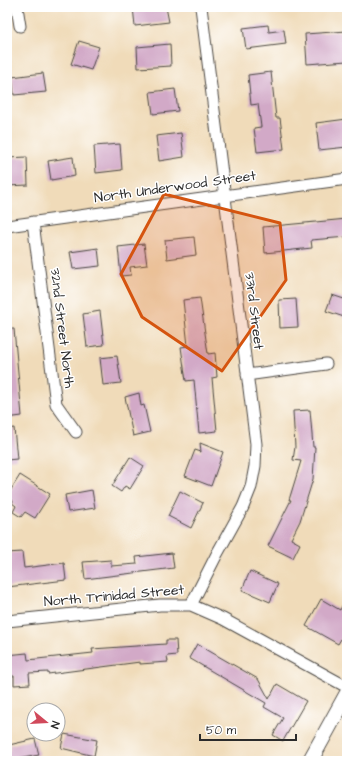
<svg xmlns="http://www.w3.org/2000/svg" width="354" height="768" viewBox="0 0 354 768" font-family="'Architects Daughter',sans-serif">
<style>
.building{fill:#d2a9c7}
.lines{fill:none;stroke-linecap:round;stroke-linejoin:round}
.street-casing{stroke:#494540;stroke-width:13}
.secondary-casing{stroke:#494540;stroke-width:17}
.street{stroke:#fff;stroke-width:11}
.secondary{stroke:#fff;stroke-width:15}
.marked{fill:#d5540f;fill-opacity:0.2;stroke:#d5540f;stroke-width:3;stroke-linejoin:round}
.labels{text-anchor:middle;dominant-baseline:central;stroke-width:3;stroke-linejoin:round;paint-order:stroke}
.street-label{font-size:14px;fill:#2b2b2b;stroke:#fff}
</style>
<rect width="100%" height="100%" fill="#fff"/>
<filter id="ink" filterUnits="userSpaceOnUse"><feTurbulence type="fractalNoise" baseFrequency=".025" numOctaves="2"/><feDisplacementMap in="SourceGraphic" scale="8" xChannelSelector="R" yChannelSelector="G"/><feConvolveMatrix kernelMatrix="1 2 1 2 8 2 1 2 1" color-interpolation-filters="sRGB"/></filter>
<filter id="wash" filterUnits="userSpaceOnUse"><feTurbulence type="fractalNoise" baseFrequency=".012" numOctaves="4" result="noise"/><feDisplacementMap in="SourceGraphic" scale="16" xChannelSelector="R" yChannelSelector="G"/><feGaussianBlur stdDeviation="0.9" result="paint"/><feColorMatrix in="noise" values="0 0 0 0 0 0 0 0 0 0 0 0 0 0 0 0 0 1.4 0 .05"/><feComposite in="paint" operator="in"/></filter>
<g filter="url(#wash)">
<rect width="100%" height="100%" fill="#f0dbb9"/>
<g id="blocks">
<path class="building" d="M133,7H166L169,22L135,26Z
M268,25L269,32L284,30L286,44L246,49L243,28Z
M347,31V61L307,64L305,34Z
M79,41L99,47L91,70L71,64Z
M170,44L171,66L138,68L137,47Z
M271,72L276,118H280L284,149L257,152L254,128L261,127L258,104L251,105L248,75Z
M43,73L46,92L14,95L12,77Z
M175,89L178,111L153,114L150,92Z
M347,119V147L319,150L316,123Z
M181,133L184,157L159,161L156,136Z
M120,144L122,170L96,173L94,146Z
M27,157L28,185L7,186V158Z
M73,157L75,176L51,180L48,161Z
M347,219V237L311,240L312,248L265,253L263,227Z
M194,237L196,255L167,259L165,240Z
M144,244L147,265L130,267L131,275L121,276L118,247Z
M98,248L100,266L73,269L70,252Z
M332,295L347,300V318L326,311Z
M200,298L208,354L215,353L217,377L212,378L217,431L199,433L194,380L186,381L181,347L188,346L183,300Z
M296,299L298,327L280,328L279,300Z
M100,311L104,345L87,347L83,314Z
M7,329H14L22,416L7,418Z
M117,356L121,383L103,385L100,358Z
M139,393L141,406L144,405L150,432L133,436L125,397Z
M310,410L313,447H315L313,479L300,521L291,539L300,544L293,558L268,546L291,500H289L301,461L293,460L295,447L293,411Z
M14,428L17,459L7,460V429Z
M200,443L223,452L211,486L185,476L195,450L201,452Z
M130,457L144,466L130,489L125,486L121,492L112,486Z
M20,475L50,494L35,518L25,512L21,517L13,512L16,506L12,503L13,501L7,496Z
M92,490L95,508L68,512L65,495Z
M180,491L203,503L191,528L168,516Z
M22,552L24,568L64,563L66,580L7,587V553Z
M172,553L174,568L85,579L83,562L111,560V566L137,564L136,557Z
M250,571L278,584L270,602L242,590Z
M347,596V629L338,644L306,626L321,599L340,610Z
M166,640H176L177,655L167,656L168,662L140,664V662L48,674V672L29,673L30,684L14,685V676H7V655L27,653L28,660L93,653L92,649L166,644Z
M197,644L258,679L269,699L277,684L306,701L283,741L273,735L283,718L264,707L266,703L189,658Z
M64,734L97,740L94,756L61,748Z
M35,739L39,755L7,761V751L10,750L9,745Z"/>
</g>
</g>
<g filter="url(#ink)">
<use href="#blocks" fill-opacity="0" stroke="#494540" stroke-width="1"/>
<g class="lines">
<g class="street-casing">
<path id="street" d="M17,7L20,26
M33,222L56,404L76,432
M7,226L347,179
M247,375L326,364
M191,605L217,554L243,507L251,487L255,466L256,444L201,7
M7,621L160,605H191L223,619L347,687"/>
</g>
<g class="secondary-casing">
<path id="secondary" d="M310,761L347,694"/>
</g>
<use href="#street" class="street"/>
<use href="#secondary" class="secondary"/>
</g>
</g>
<path class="marked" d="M164,194L280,223L286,280L222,371L142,317L121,274Z"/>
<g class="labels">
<g class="street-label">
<text transform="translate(175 187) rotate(-8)">North Underwood Street</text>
<text transform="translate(254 311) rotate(83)">33rd Street</text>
<text transform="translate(62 328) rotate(83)">32nd Street North</text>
<text transform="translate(114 596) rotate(-5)">North Trinidad Street</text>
</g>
</g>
<rect width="354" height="768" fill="none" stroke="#fff" stroke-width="24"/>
<g transform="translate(46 722) rotate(108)"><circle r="19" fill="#ffffff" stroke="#aaaaaa"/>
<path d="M0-3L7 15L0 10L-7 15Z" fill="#d1495b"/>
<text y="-6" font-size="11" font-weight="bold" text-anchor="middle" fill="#2b2b2b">N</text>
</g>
<path d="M200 734v6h96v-6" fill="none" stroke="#2b2b2b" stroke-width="2"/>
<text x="206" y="734" font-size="12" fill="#2b2b2b" stroke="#ffffff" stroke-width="3" paint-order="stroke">50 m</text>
</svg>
